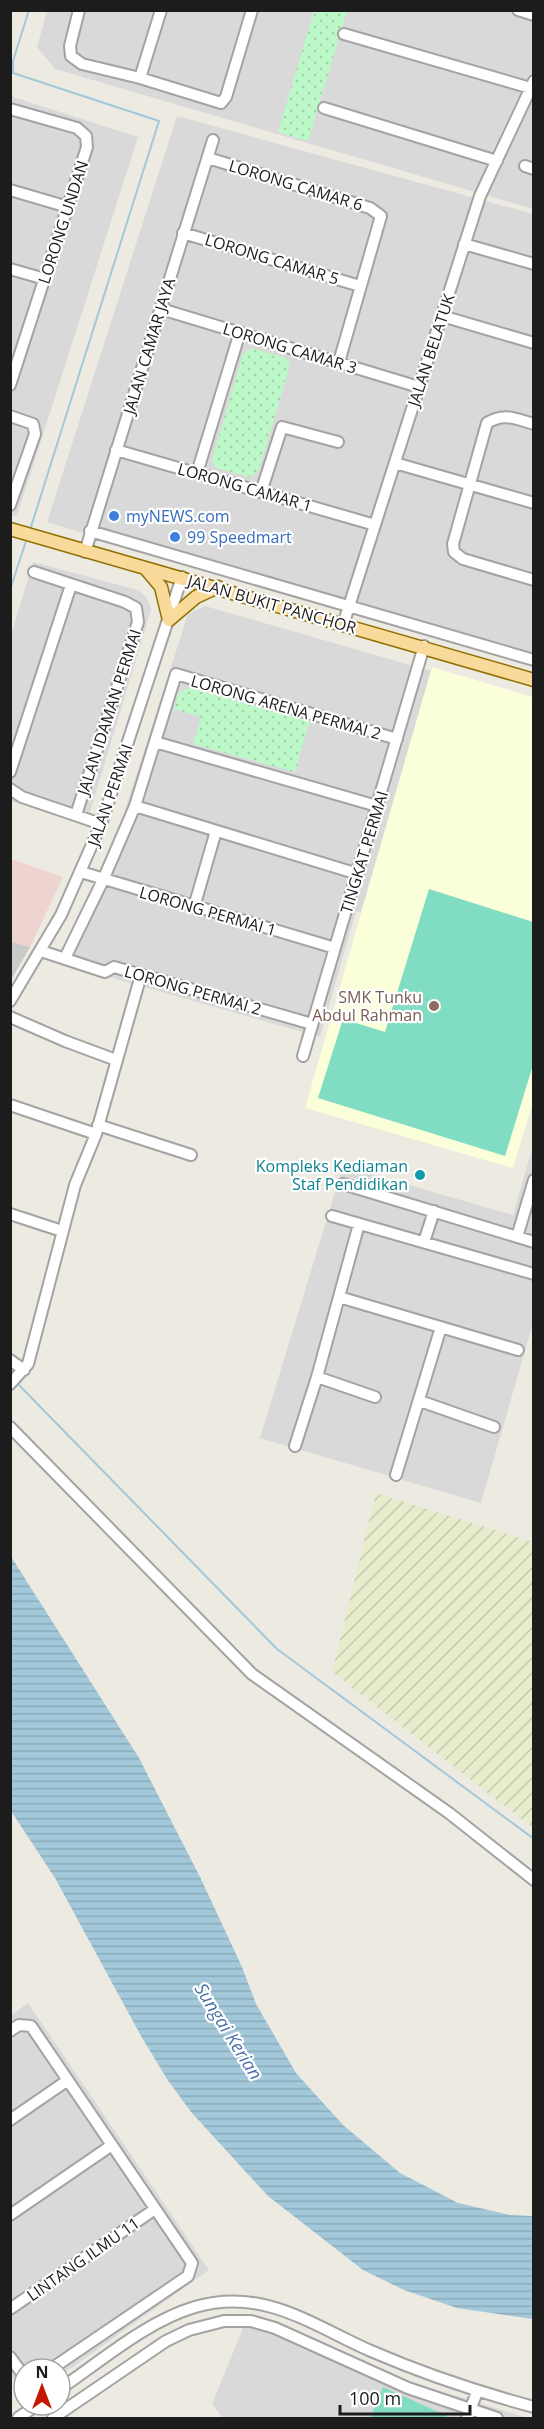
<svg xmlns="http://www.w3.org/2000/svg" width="544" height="2429" viewBox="0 0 544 2429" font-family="'Open Sans',sans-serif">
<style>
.residential{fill:#dad9d9}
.commercial{fill:#eed4d0}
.education{fill:#fafed9}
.religious{fill:#cacaca}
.farmland{fill:url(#farmland-furrows)}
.park{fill:url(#park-dots)}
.pitch{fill:#80dcc2}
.water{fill:url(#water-rules)}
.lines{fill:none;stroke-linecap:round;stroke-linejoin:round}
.stream{stroke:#a2c8da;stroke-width:2}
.minor-casing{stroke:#a3a3a3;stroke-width:14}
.major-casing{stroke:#917003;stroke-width:15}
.minor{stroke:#fff;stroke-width:10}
.major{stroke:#fada9a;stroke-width:12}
.shop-dot{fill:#3f7fe0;stroke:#fff;stroke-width:2}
.education-dot{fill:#8d6e63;stroke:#fff;stroke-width:2}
.culture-dot{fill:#0f9aa8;stroke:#fff;stroke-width:2}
.labels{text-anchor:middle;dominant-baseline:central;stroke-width:4.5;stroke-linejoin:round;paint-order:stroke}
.street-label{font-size:16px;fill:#1c1c1c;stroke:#fff}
.shop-label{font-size:16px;fill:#366cbe;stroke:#fff;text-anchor:start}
.education-label{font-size:16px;fill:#785e54;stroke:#fff;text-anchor:end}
.culture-label{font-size:16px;fill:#0d838f;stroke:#fff;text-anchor:end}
.water-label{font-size:18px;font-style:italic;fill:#4b70a9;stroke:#fff}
</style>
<defs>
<pattern id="farmland-furrows" width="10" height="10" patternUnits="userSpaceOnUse" patternTransform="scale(1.5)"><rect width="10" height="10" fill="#e6eccc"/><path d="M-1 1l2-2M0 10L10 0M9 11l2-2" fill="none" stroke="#c5caaf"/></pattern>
<pattern id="park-dots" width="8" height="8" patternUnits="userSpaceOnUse" patternTransform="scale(1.5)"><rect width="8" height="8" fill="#bdf8c8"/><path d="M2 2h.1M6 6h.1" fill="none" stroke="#a2d4ab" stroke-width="1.8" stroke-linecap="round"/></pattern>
<pattern id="water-rules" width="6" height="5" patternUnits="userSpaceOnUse" patternTransform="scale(1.5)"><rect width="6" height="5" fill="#a2c8da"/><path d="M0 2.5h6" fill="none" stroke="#8babba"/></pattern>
</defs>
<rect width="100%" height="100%" fill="#edeae1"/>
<path class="residential" d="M47,11H533V209L55,69L37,47Z
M10,96L138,137L17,516L10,515Z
M177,116L533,214V662L392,620L296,597L47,522Z
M33,562L138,590L147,598L151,610L86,825L11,801V635Z
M205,606L431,671L361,912L356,911L320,1037L57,962L115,841L188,614Z
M533,1146V1323L481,1503L260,1438L343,1166L513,1215Z
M28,2003L209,2270L60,2376V2369H24V2394L10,2375V2016Z
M248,2316L282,2324L405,2380L528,2418H223L212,2404Z"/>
<path class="commercial" d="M11,859L63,877L30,947L11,942Z"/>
<path class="education" d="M432,667L533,697L534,1099L513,1168L305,1108Z"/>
<path class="religious" d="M11,942L30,947L11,980L10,942Z"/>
<path class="farmland" d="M376,1493L533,1542V1828L332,1672Z"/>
<path class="park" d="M314,11H347L308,141L278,132Z
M251,348L286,358L290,365L259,470L250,477L216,468L212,460L243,354Z
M190,688L310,721L295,772L193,744L201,717L174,709L179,692Z"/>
<path class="pitch" d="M429,889L533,922V1065L505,1156L318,1098L343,1019L385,1032Z
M383,2387L445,2415L448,2418H370Z"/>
<path class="water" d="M10,1555L139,1758L200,1877L242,1967L256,2004L296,2073L343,2125L400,2173L458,2203L510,2215L533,2216V2319L457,2308L404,2290L363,2270L268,2196L191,2112L167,2079L141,2036L55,1878L11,1811Z"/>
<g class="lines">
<path class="stream" d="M29,10L13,61V73L159,121L30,530
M10,590L27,538
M17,1383L277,1649L534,1839"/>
<g class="minor-casing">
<path id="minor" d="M79,10L70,46L71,56L82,64L140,78L221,103L226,97L252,10
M518,10L534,15
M344,34L534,89
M140,78L161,10
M324,108L497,161
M10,109L77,128L86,136L87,147L10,385
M208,158L370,208L381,216L339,362
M525,166L534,169
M10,190L68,207
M183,233L360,286
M464,244L534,264
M10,269L45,279
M161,309L419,387
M442,316L534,343
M10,416L33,424L35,434L10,505
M534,424C516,419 504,412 487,423L453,544L454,552L463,559L534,580
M116,450L375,525
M395,463L534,503
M197,473L240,332
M261,492L282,427L338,442
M90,531L534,660
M85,552L213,140
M34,572L125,602L136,608L138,622L76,815
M343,625L480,196L534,81
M155,742L377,806
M10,772L71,585
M10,789L22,797L101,824
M135,806L358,874
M81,872L335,948
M194,907L216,831
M41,951L105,972L114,967L312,1024
M65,958L103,880L135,806L176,674L397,739
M10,1001L61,915L101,824L182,577
M10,1017L65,1041L116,1060
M303,1056L424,646
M10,1105L96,1134
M98,1125L191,1155
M343,1184L534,1242
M10,1214L62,1231
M332,1216L534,1274
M517,1237L534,1180
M424,1242L434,1211
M339,1297L518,1350
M10,1360L24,1370
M317,1377L375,1397
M10,1384L28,1364L75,1185L96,1134L141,975
M420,1401L494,1427
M10,1427L252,1674L449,1813L534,1880
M295,1446L317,1377L359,1224
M396,1475L441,1327
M10,2031L19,2025L31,2026L192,2263L188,2276L51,2369
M10,2120L68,2080
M10,2215L112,2145
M10,2309L155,2209
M10,2357L24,2376
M60,2389C101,2361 147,2321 195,2307C263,2287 312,2325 371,2351C424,2374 478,2392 534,2407
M18,2418L37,2405
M53,2418L166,2341L189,2330L224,2321H251L275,2328L408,2388L497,2418
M467,2418L477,2392"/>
</g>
<g class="major-casing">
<path id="major" d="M10,529L534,680
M145,568L161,587L169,620
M169,620L196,597L218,587"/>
</g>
<use href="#minor" class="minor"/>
<use href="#major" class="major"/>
</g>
<g class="shop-dot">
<circle cx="114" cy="516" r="6"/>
<circle cx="175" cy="537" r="6"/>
</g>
<circle class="education-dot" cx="434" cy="1006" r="6"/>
<circle class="culture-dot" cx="420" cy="1175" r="6"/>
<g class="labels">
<g class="street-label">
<text transform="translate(296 185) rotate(17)">LORONG CAMAR 6</text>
<text transform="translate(63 222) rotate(-72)">LORONG UNDAN</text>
<text transform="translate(272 259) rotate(17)">LORONG CAMAR 5</text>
<text transform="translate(149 346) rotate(-73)">JALAN CAMAR JAYA</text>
<text transform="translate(290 348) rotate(17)">LORONG CAMAR 3</text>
<text transform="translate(431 350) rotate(-72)">JALAN BELATUK</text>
<text transform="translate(245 487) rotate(16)">LORONG CAMAR 1</text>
<text transform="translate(272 604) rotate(16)">JALAN BUKIT PANCHOR</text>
<text transform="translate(286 707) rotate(16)">LORONG ARENA PERMAI 2</text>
<text transform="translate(109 712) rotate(-72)">JALAN IDAMAN PERMAI</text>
<text transform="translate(110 795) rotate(-71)">JALAN PERMAI</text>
<text transform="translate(364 852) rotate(-73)">TINGKAT PERMAI</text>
<text transform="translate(208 911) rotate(16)">LORONG PERMAI 1</text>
<text transform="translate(193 990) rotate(16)">LORONG PERMAI 2</text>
<text transform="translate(83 2259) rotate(-35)">LINTANG ILMU 11</text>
</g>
<g class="shop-label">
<text x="126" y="516">myNEWS.com</text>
<text x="187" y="537">99 Speedmart</text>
</g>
<g class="education-label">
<text x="422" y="997">SMK Tunku<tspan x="422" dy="18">Abdul Rahman</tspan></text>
</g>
<g class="culture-label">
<text x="408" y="1166">Kompleks Kediaman<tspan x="408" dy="18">Staf Pendidikan</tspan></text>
</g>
<g class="water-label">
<text transform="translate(229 2031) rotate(58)">Sungai Kerian</text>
</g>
</g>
<rect width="544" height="2429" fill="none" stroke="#1c1c1c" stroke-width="24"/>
<g transform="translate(42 2387)"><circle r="28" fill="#ffffff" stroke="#a4a4a4" stroke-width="1.5"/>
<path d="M0-4.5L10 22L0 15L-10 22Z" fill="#c41804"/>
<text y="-9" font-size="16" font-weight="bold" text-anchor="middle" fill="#1c1c1c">N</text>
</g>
<path d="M340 2405v9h130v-9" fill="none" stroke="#1c1c1c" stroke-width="3"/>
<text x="349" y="2405" font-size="18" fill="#1c1c1c" stroke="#ffffff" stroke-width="4.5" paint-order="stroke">100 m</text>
</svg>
